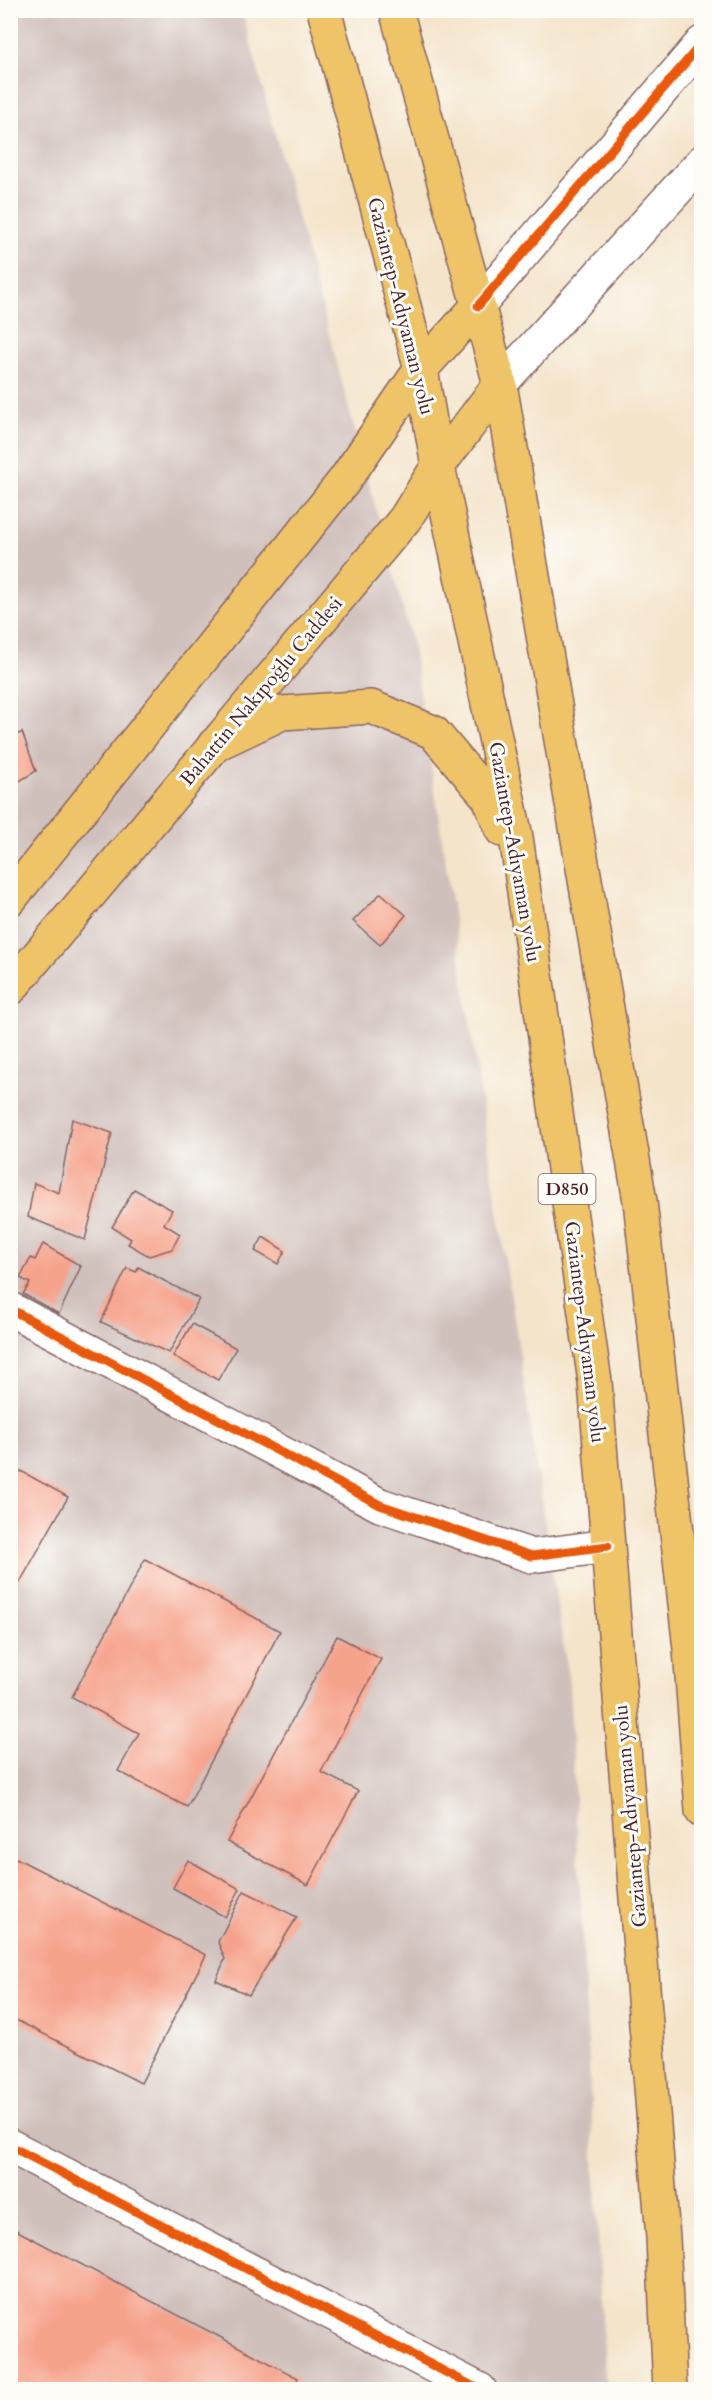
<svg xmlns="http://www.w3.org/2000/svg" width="712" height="2400" viewBox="0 0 712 2400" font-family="Cardo,serif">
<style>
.industrial{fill:#d0c0bc}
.building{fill:#f6a38c}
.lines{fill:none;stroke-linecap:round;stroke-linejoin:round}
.minor-casing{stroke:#866463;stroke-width:36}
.major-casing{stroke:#866463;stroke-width:36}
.highway-casing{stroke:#866463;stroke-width:36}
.minor{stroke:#fff;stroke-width:33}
.major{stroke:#efc469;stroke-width:33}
.highway{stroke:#efc469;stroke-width:33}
.cycleway-casing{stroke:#fdfcf7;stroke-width:13}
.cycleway{stroke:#e8590c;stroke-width:9}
.labels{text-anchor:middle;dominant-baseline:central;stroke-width:6;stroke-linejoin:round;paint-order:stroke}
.shield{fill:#fdfcf7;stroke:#806168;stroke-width:1.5}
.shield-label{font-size:18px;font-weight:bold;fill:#4a1f2b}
.street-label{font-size:20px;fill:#4a1f2b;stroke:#fdfcf7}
</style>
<rect width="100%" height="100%" fill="#fdfcf7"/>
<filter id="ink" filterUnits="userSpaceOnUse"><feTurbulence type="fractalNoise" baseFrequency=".0167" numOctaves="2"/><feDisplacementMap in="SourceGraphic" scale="12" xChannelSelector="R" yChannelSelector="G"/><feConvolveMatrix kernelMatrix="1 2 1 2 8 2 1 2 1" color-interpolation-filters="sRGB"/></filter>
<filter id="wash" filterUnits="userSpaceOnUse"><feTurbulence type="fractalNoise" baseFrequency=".008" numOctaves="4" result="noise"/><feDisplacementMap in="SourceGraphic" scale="24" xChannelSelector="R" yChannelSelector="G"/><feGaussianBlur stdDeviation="1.35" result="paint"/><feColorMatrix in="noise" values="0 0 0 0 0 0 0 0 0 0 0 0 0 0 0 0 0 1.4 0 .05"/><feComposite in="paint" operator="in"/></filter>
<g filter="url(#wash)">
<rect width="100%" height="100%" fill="#f4e4ca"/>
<path class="industrial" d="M11,11H242L413,646L569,1683L606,2389L11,2390Z"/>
<g id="blocks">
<path class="building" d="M700,479H702V509H698Z
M22,732L36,771L10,787V739Z
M381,893L406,915L380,945L353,921Z
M72,1119L112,1133L85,1240L28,1217L34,1183L59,1193Z
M134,1189L172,1210L164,1224L180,1234L172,1249L149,1256L128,1244L131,1239L112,1227Z
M263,1237L285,1251L278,1264L255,1251Z
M43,1244L81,1266L59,1314L23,1294L30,1283L20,1278L31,1258L35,1260Z
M138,1267L199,1299L169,1353L101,1322L127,1268L136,1272Z
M192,1324L236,1348L218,1380L173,1356Z
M10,1465L68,1497L10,1600Z
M145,1559L280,1631L187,1807L118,1771L139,1733L72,1697Z
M337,1636L381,1659L321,1772L358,1791L308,1885L227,1842Z
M10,1855L206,1955L141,2083L10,2017Z
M188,1860L240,1889L225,1917L173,1888Z
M244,1891L297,1917L249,1995L216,1980L225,1959L218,1942Z
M10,2227L298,2378L292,2390H10Z"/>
</g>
</g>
<g filter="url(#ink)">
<use href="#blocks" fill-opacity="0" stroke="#866463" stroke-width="1.5"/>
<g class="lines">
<g class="minor-casing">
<path id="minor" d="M478,306L702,43
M500,384L702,162
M10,1309L380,1505L532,1556L608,1546
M10,2146L480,2390"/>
</g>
<g class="major-casing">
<path id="major" d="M10,899L344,481L421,369L478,306
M10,989L405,519L438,466L500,384"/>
</g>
<g class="highway-casing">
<path id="highway" d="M324,10L421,369L438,466L516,837L595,1382L663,2238L670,2390
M396,10L500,384L640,1201L690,1649L702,1811
M214,745L282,713L371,707L433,732L489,798L502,830"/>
</g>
<use href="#minor" class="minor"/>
<use href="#major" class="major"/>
<use href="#highway" class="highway"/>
<g class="cycleway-casing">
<path id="cycleway" d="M478,306L702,43
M10,1309L380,1505L532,1556L608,1546
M10,2146L480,2390"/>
</g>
<use href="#cycleway" class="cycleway"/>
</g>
</g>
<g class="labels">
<rect class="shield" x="538.5" y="1174" width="57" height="30" rx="4.5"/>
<g class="shield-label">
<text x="567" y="1189">D850</text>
</g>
<g class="street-label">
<text transform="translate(401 306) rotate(76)">Gaziantep-Adıyaman yolu</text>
<text transform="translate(261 691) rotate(-50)">Bahattin Nakıpoğlu Caddesi</text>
<text transform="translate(515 852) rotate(80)">Gaziantep-Adıyaman yolu</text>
<text transform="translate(585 1332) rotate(83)">Gaziantep-Adıyaman yolu</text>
<text transform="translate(630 1816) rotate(-95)">Gaziantep-Adıyaman yolu</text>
</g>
</g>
<rect width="712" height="2400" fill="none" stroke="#fdfcf7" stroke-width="36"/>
</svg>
